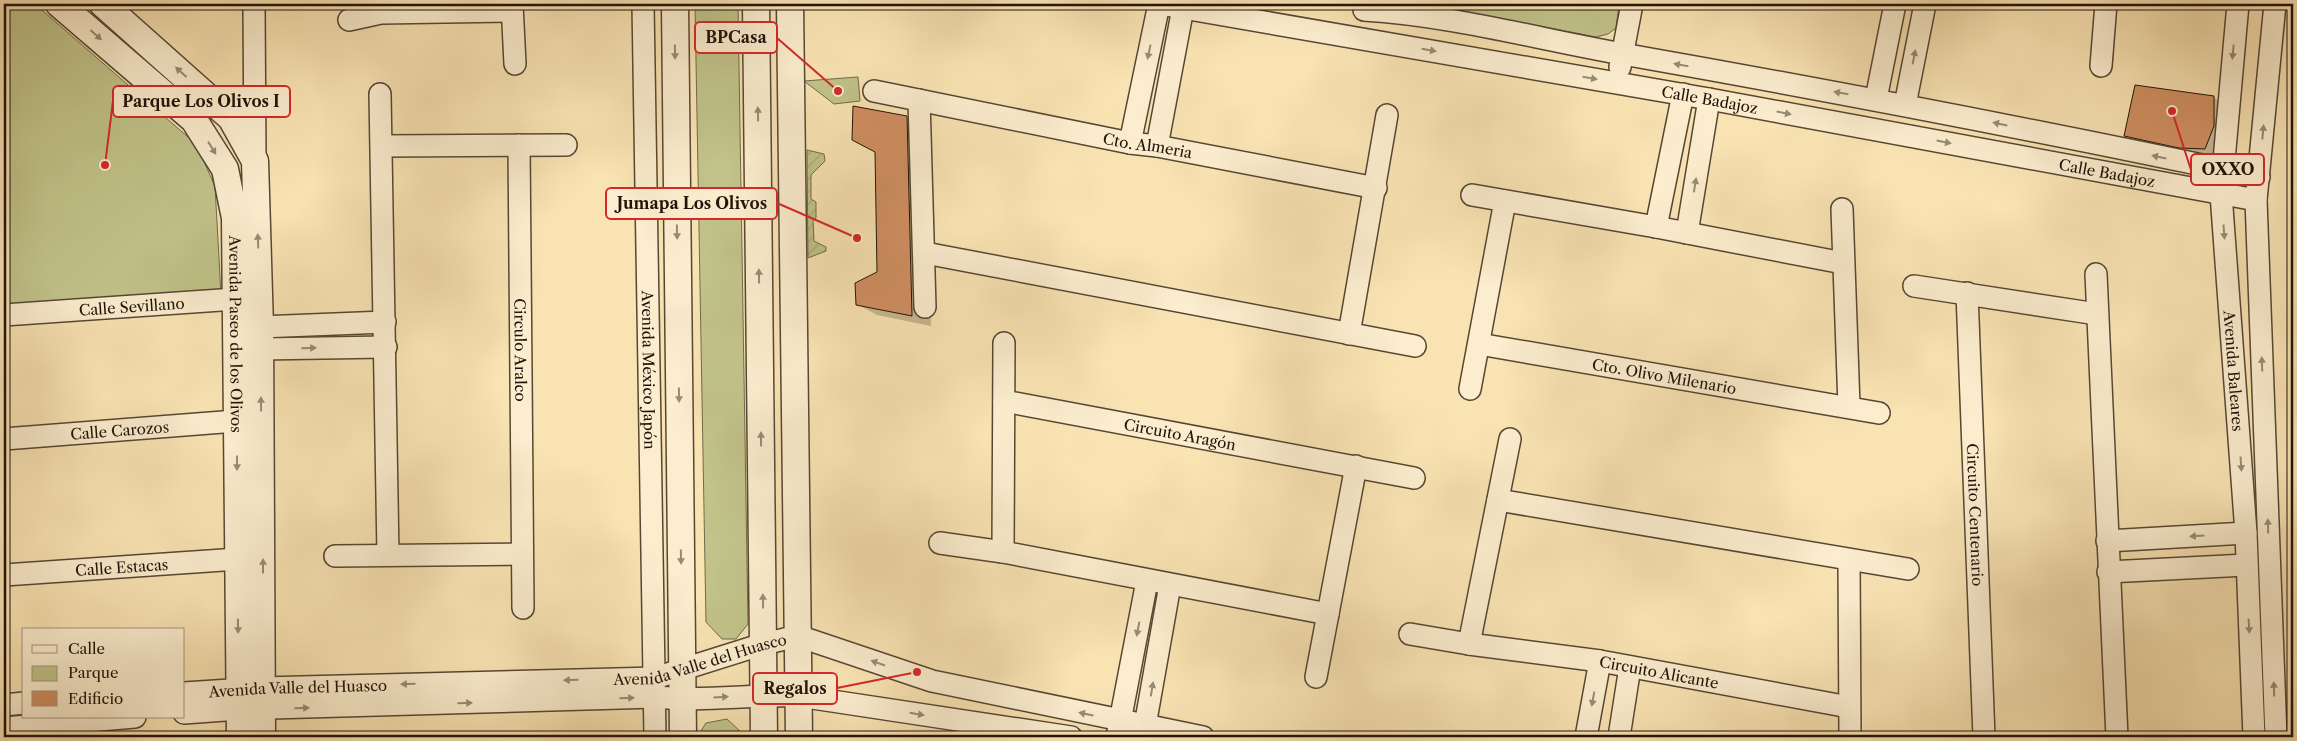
<svg xmlns="http://www.w3.org/2000/svg" width="2297" height="741" viewBox="0 0 2297 741" font-family="'Libre Caslon Text',serif">
<style>
.green{fill:#c1c38a;stroke:#706b4a}
.garden{fill:url(#garden-furrows);stroke:#706b4a}
.shadow{fill:#0003}
.building{fill:#d08f61;stroke:#20130a}
.lines{fill:none;stroke-linecap:round;stroke-linejoin:round}
.minor-casing{stroke:#564734;stroke-width:24}
.tertiary-casing{stroke:#564734;stroke-width:29}
.minor{stroke:#fbedce;stroke-width:21}
.tertiary{stroke:#fbedce;stroke-width:26}
.oneway{fill:#988b76}
.labels{text-anchor:middle;dominant-baseline:central;stroke-width:4;stroke-linejoin:round;paint-order:stroke}
.street-label{font-size:15px;fill:#20130a;stroke:#fbedce}
.leader{fill:none;stroke:#d62828;stroke-width:2}
.callout-dot{fill:#d62828;stroke:#fbedce;stroke-width:2}
.callout{fill:#fbedce;stroke:#d62828;stroke-width:2}
.callout-label{font-size:16px;text-anchor:middle;font-weight:bold;fill:#20130a}
</style>
<defs>
<pattern id="garden-furrows" width="10" height="10" patternUnits="userSpaceOnUse" patternTransform="scale(1.25)"><rect width="10" height="10" fill="#c1c38a"/><path d="M-1 1l2-2M0 10L10 0M9 11l2-2" fill="none" stroke="#a6a776"/></pattern>
</defs>
<rect width="100%" height="100%" fill="#f9e3b3"/>
<filter id="stains"><feTurbulence type="fractalNoise" baseFrequency=".004" numOctaves="4"/><feColorMatrix values="0 0 0 0 .2 0 0 0 0 .09 0 0 0 0 .02 0 0 0 .5 -.17"/></filter>
<radialGradient id="worn" r=".72"><stop offset=".6" stop-color="#630" stop-opacity="0"/><stop offset="1" stop-color="#630" stop-opacity=".3"/></radialGradient>
<path class="green" d="M4,4H35L196,144L215,186L221,295L4,309Z
M695,4H738L748,624L736,639H722L706,622Z
M1427,4H1619L1616,28L1608,34L1596,37Z
M858,77L860,101L834,104L804,81Z
M727,719L741,732V737H697L706,723Z"/>
<path class="garden" d="M807,150L824,154L825,161L811,175V199L816,202V218L813,220L814,241L826,247V251L808,258Z"/>
<path class="shadow" d="M2214,98L2233,109L2224,159L2145,147L2126,136Z
M907,118L926,129L931,326L877,315L857,304L879,273Z"/>
<path class="building" d="M2135,85L2214,96V126L2205,149L2179,148L2124,136Z
M853,106L907,116L912,316L856,305L855,283L877,272L875,152L852,140Z"/>
<g class="lines">
<g class="minor-casing">
<g id="minor">
<path d="M254,4L255,161"/>
<path d="M512,4L515,64"/>
<path id="s1" d="M643,4L655,737"/>
<path id="s2" d="M1160,4L1709,99L2256,200"/>
<path id="s3" d="M2238,4L2221,194L2246,533L2254,737"/>
<path d="M2275,4L2256,200L2276,737"/>
<path d="M1364,10C1452,15 1546,41 1634,56C1843,93 2051,133 2259,177"/>
<path d="M349,20L381,13L512,11"/>
<path d="M2101,66L2106,4"/>
<path d="M1620,67L1632,4"/>
<path id="s4" d="M874,91L1130,143L1157,146L1376,188"/>
<path d="M380,94L388,555"/>
<path d="M1876,99L1895,4"/>
<path d="M919,100L925,307"/>
<path d="M1905,105L1925,4"/>
<path d="M1130,143L1159,4"/>
<path id="s5" d="M519,145L523,608"/>
<path d="M382,146L566,145"/>
<path d="M1157,146L1183,8"/>
<path d="M1472,195L1656,227L1843,263"/>
<path d="M1842,209L1849,406"/>
<path d="M1656,227L1683,94"/>
<path d="M1687,233L1709,99"/>
<path d="M925,253L1415,346"/>
<path d="M2096,274L2117,737"/>
<path d="M1914,286L2097,314"/>
<path id="s6" d="M1967,293L1984,737"/>
<path id="s7" d="M4,315L250,298"/>
<path d="M260,327L385,322"/>
<path d="M1349,334L1387,115"/>
<path id="s8" d="M1479,344L1879,413"/>
<path d="M261,349L386,347"/>
<path d="M1470,389L1505,201"/>
<path id="s9" d="M1004,401L1414,478"/>
<path id="s10" d="M4,439L236,421"/>
<path d="M1498,500L1908,569"/>
<path d="M2107,541L2246,533"/>
<path d="M940,543L1003,552L1328,614"/>
<path d="M1003,552L1004,343"/>
<path d="M335,556L522,554"/>
<path d="M1849,560L1850,737"/>
<path d="M2108,572L2246,565"/>
<path id="s11" d="M4,575L238,559"/>
<path id="s12" d="M1410,634L1469,644L1600,661L1849,707"/>
<path d="M1469,644L1510,439"/>
<path d="M1316,677L1356,466"/>
<path id="s13" d="M184,693L262,688L655,678L763,644L798,636L932,681L1203,737"/>
<path d="M4,705L24,703"/>
<path d="M184,713L239,709L655,697C703,702 751,694 799,696L1071,737"/>
<path d="M4,728L135,717"/>
<path d="M1117,737L1147,581"/>
<path d="M1143,737L1170,585"/>
<path d="M1586,737L1600,661"/>
<path d="M1619,737L1630,667"/>
</g>
</g>
<g class="tertiary-casing">
<g id="tertiary">
<path id="s14" d="M59,4L194,120L225,169L235,218L240,737"/>
<path d="M103,4L231,118L255,161L260,327L262,737"/>
<path d="M675,4L683,737"/>
<path d="M756,4L764,737"/>
<path d="M790,4L799,737"/>
</g>
</g>
<use href="#minor" class="minor"/>
<use href="#tertiary" class="tertiary"/>
</g>
<defs><path id="oneway-solid" d="M-6-.8H1V-3.2L6.5 0L1 3.2V.8H-6Z" transform="scale(1.25)"/></defs>
<g class="oneway">
<use href="#oneway-solid" transform="translate(96 35) rotate(41)"/>
<use href="#oneway-solid" transform="translate(1429 50) rotate(10)"/>
<use href="#oneway-solid" transform="translate(675 52) rotate(89)"/>
<use href="#oneway-solid" transform="translate(1149 52) rotate(102)"/>
<use href="#oneway-solid" transform="translate(2233 52) rotate(95)"/>
<use href="#oneway-solid" transform="translate(1914 57) rotate(-79)"/>
<use href="#oneway-solid" transform="translate(1681 65) rotate(-170)"/>
<use href="#oneway-solid" transform="translate(181 72) rotate(-138)"/>
<use href="#oneway-solid" transform="translate(1590 78) rotate(10)"/>
<use href="#oneway-solid" transform="translate(1841 93) rotate(-170)"/>
<use href="#oneway-solid" transform="translate(1784 113) rotate(11)"/>
<use href="#oneway-solid" transform="translate(758 114) rotate(-91)"/>
<use href="#oneway-solid" transform="translate(2000 124) rotate(-168)"/>
<use href="#oneway-solid" transform="translate(2263 132) rotate(-85)"/>
<use href="#oneway-solid" transform="translate(1944 142) rotate(11)"/>
<use href="#oneway-solid" transform="translate(212 148) rotate(58)"/>
<use href="#oneway-solid" transform="translate(2159 157) rotate(-168)"/>
<use href="#oneway-solid" transform="translate(1695 185) rotate(-81)"/>
<use href="#oneway-solid" transform="translate(677 232) rotate(89)"/>
<use href="#oneway-solid" transform="translate(2224 232) rotate(86)"/>
<use href="#oneway-solid" transform="translate(258 241) rotate(-92)"/>
<use href="#oneway-solid" transform="translate(759 276) rotate(-91)"/>
<use href="#oneway-solid" transform="translate(309 348) rotate(-1)"/>
<use href="#oneway-solid" transform="translate(2262 364) rotate(-92)"/>
<use href="#oneway-solid" transform="translate(679 395) rotate(89)"/>
<use href="#oneway-solid" transform="translate(261 404) rotate(-91)"/>
<use href="#oneway-solid" transform="translate(761 439) rotate(-91)"/>
<use href="#oneway-solid" transform="translate(237 463) rotate(90)"/>
<use href="#oneway-solid" transform="translate(2241 464) rotate(86)"/>
<use href="#oneway-solid" transform="translate(2268 526) rotate(-92)"/>
<use href="#oneway-solid" transform="translate(2197 536) rotate(177)"/>
<use href="#oneway-solid" transform="translate(681 557) rotate(89)"/>
<use href="#oneway-solid" transform="translate(263 566) rotate(-90)"/>
<use href="#oneway-solid" transform="translate(763 601) rotate(-91)"/>
<use href="#oneway-solid" transform="translate(238 626) rotate(89)"/>
<use href="#oneway-solid" transform="translate(2249 626) rotate(87)"/>
<use href="#oneway-solid" transform="translate(1138 629) rotate(101)"/>
<use href="#oneway-solid" transform="translate(878 663) rotate(-161)"/>
<use href="#oneway-solid" transform="translate(571 680) rotate(179)"/>
<use href="#oneway-solid" transform="translate(408 684) rotate(179)"/>
<use href="#oneway-solid" transform="translate(1152 689) rotate(-81)"/>
<use href="#oneway-solid" transform="translate(2274 689) rotate(-92)"/>
<use href="#oneway-solid" transform="translate(721 697) rotate(-4)"/>
<use href="#oneway-solid" transform="translate(627 698) rotate(-2)"/>
<use href="#oneway-solid" transform="translate(1593 699) rotate(100)"/>
<use href="#oneway-solid" transform="translate(465 703) rotate(-2)"/>
<use href="#oneway-solid" transform="translate(302 708) rotate(-2)"/>
<use href="#oneway-solid" transform="translate(917 714) rotate(9)"/>
<use href="#oneway-solid" transform="translate(1086 714) rotate(-168)"/>
</g>
<g class="labels">
<g class="street-label">
<text stroke="none"><textPath href="#s2" startOffset="558">Calle Badajoz</textPath></text>
<text stroke="none"><textPath href="#s4" startOffset="279">Cto. Almeria</textPath></text>
<text stroke="none"><textPath href="#s2" startOffset="962">Calle Badajoz</textPath></text>
<text stroke="none"><textPath href="#s7" startOffset="128">Calle Sevillano</textPath></text>
<text stroke="none"><textPath href="#s14" startOffset="402">Avenida Paseo de los Olivos</textPath></text>
<text stroke="none"><textPath href="#s5" startOffset="205">Circulo Aralco</textPath></text>
<text stroke="none"><textPath href="#s1" startOffset="366">Avenida México Japón</textPath></text>
<text stroke="none"><textPath href="#s3" startOffset="368">Avenida Baleares</textPath></text>
<text stroke="none"><textPath href="#s8" startOffset="188">Cto. Olivo Milenario</textPath></text>
<text stroke="none"><textPath href="#s10" startOffset="116">Calle Carozos</textPath></text>
<text stroke="none"><textPath href="#s9" startOffset="179">Circuito Aragón</textPath></text>
<text stroke="none"><textPath href="#s6" startOffset="222">Circuito Centenario</textPath></text>
<text stroke="none"><textPath href="#s11" startOffset="118">Calle Estacas</textPath></text>
<text stroke="none"><textPath href="#s13" startOffset="519">Avenida Valle del Huasco</textPath></text>
<text stroke="none"><textPath href="#s12" startOffset="252">Circuito Alicante</textPath></text>
<text stroke="none"><textPath href="#s13" startOffset="114">Avenida Valle del Huasco</textPath></text>
</g>
</g>
<path class="leader" d="M838 91L777 38M105 165L113 101M2172 111L2191 170M857 238L777 203M917 672L837 688"/>
<g class="callout-dot">
<circle cx="838" cy="91" r="5"/>
<circle cx="105" cy="165" r="5"/>
<circle cx="2172" cy="111" r="5"/>
<circle cx="857" cy="238" r="5"/>
<circle cx="917" cy="672" r="5"/>
</g>
<g class="callout">
<rect x="695" y="22" width="82" height="31" rx="5"/>
<rect x="113" y="86" width="177" height="31" rx="5"/>
<rect x="2191" y="154" width="73" height="31" rx="5"/>
<rect x="606" y="188" width="171" height="31" rx="5"/>
<rect x="753" y="673" width="84" height="31" rx="5"/>
</g>
<g class="callout-label">
<text x="736" y="43">BPCasa</text>
<text x="201" y="107">Parque Los Olivos I</text>
<text x="2228" y="175">OXXO</text>
<text x="692" y="209">Jumapa Los Olivos</text>
<text x="795" y="694">Regalos</text>
</g>
<rect width="2297" height="741" fill="none" stroke="#f9e3b3" stroke-width="20"/>
<rect x="5" y="5" width="2287" height="731" fill="none" stroke="#20130a" stroke-width="2.5"/>
<rect x="10" y="10" width="2277" height="721" fill="none" stroke="#20130a"/>
<rect x="22" y="628" width="162" height="90" fill="#fbedce" stroke="#a39680"/>
<rect x="32" y="645" width="25" height="8" fill="#fbedce" stroke="#a39680"/>
<text x="68" y="654" font-size="15" fill="#20130a">Calle</text>
<rect x="32" y="666" width="25" height="15" fill="#c1c38a" stroke="#a39680"/>
<text x="68" y="678" font-size="15" fill="#20130a">Parque</text>
<rect x="32" y="691" width="25" height="15" fill="#d08f61" stroke="#a39680"/>
<text x="68" y="704" font-size="15" fill="#20130a">Edificio</text>
<rect width="100%" height="100%" filter="url(#stains)"/>
<rect width="100%" height="100%" fill="url(#worn)"/>
</svg>
